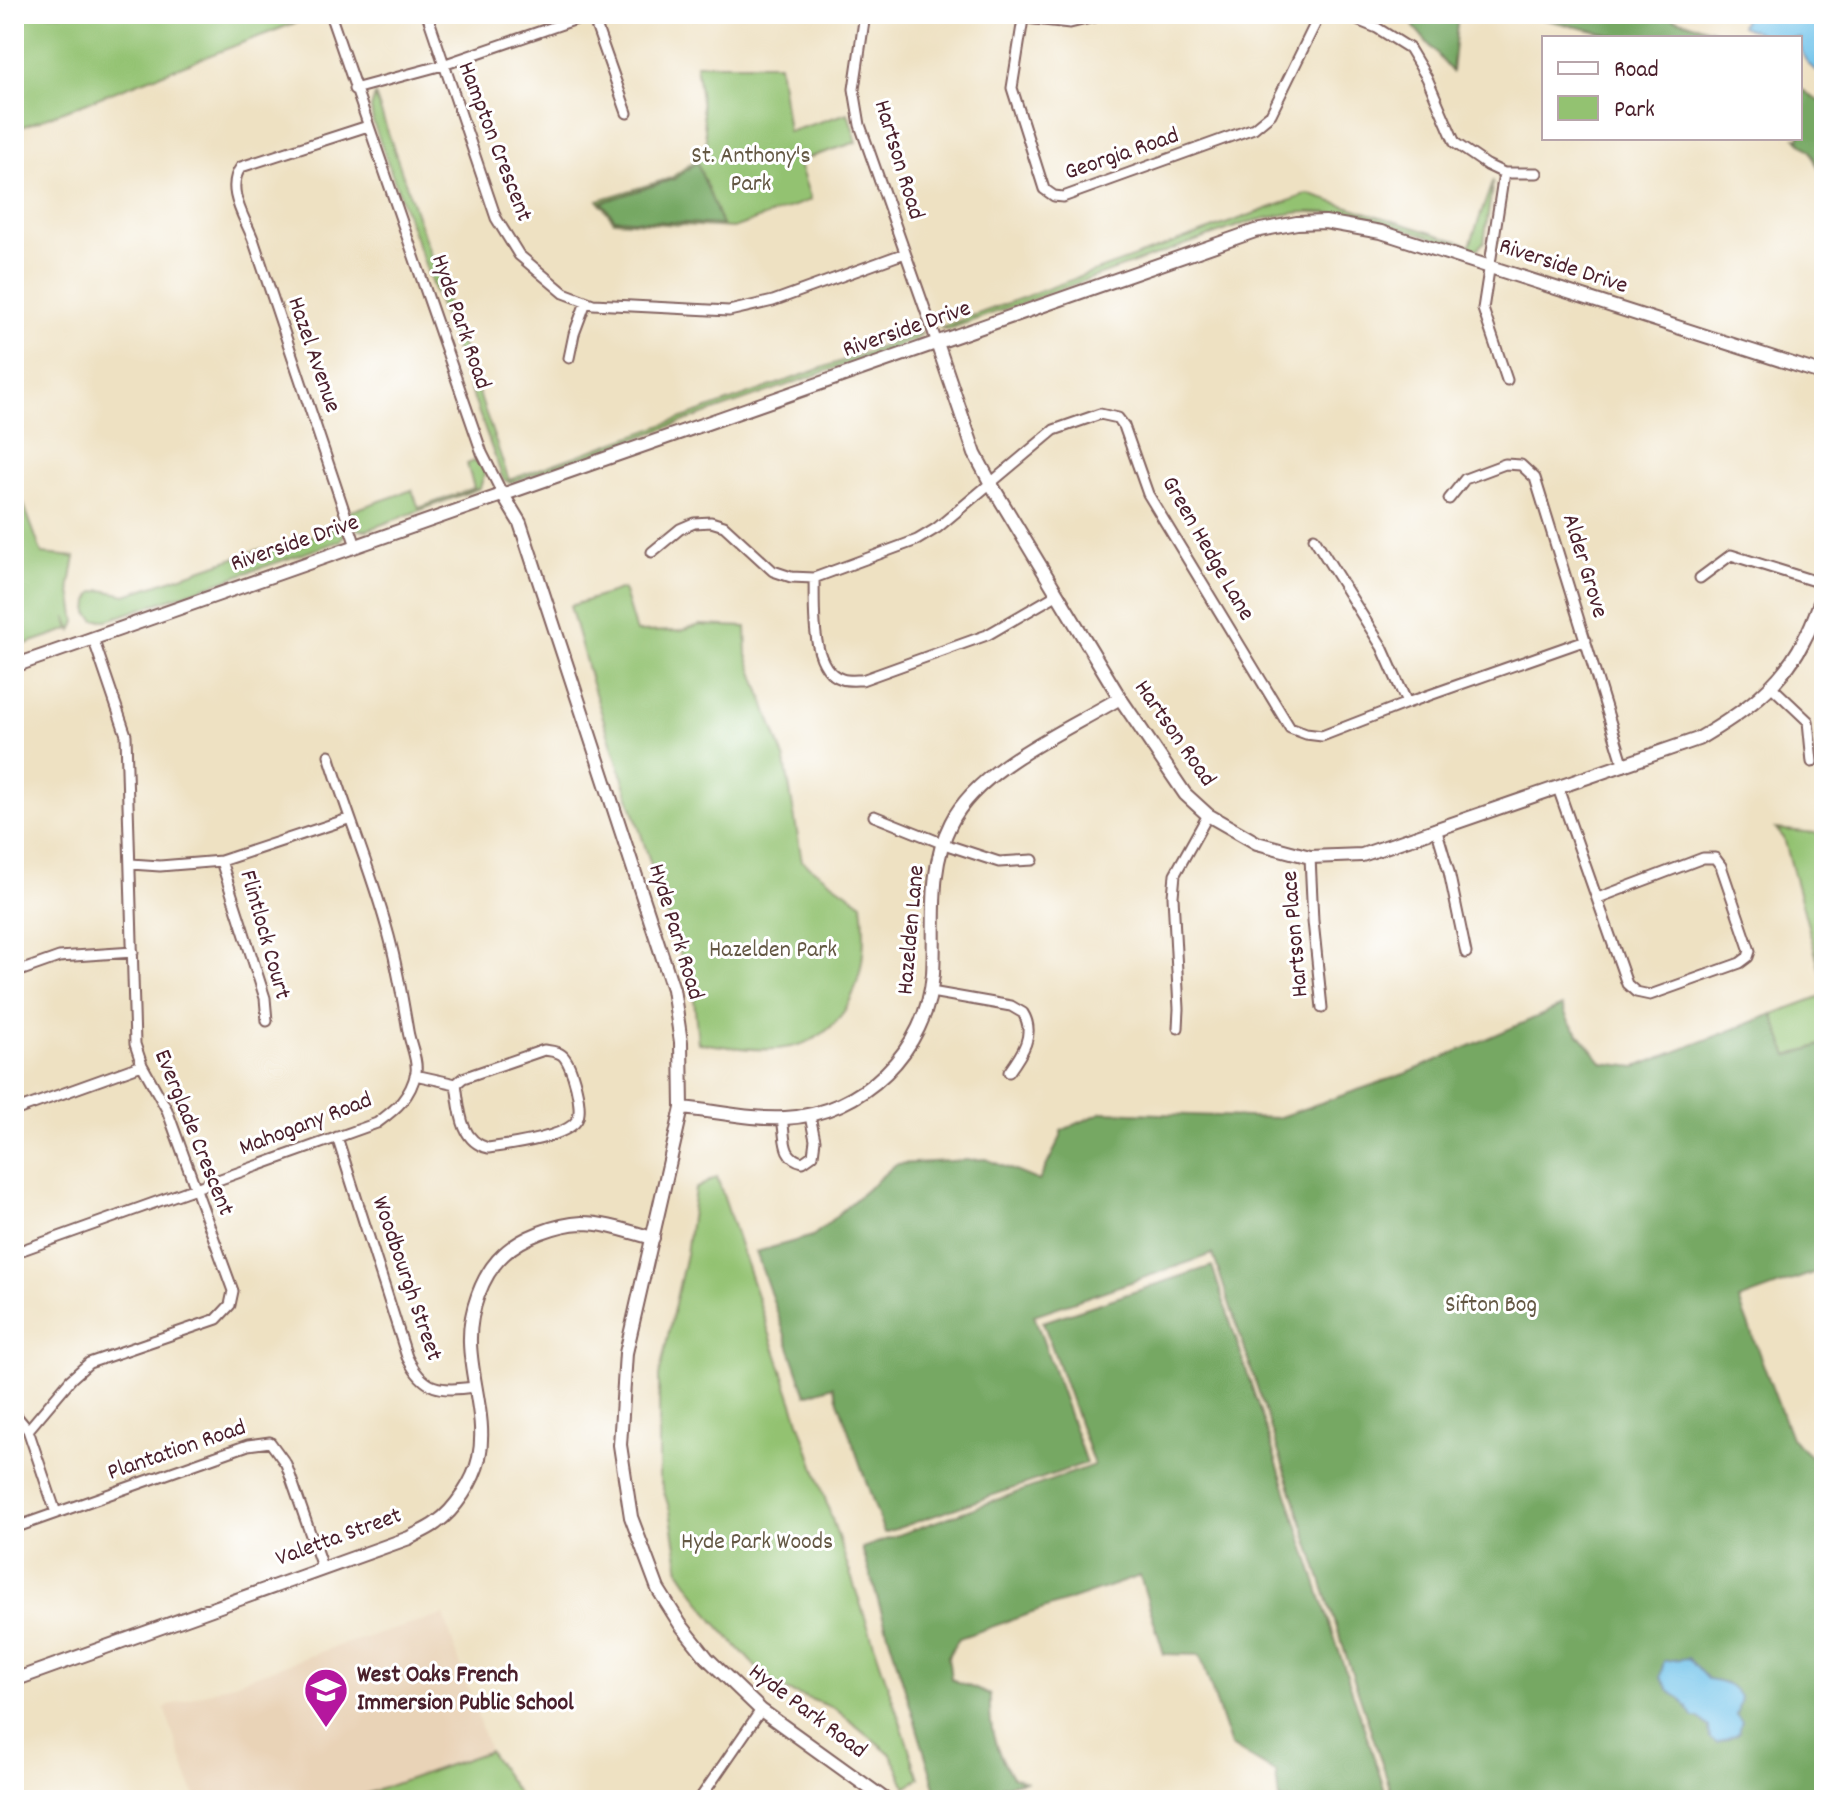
<svg xmlns="http://www.w3.org/2000/svg" width="1838" height="1814" viewBox="0 0 1838 1814" font-family="Dekko,sans-serif">
<style>
.built{fill:#e9d3b7}
.green{fill:#93c271;stroke:#6e704e;stroke-width:2}
.forest{fill:#76a863;stroke:#606447;stroke-width:2}
.water{fill:#6ec2ea;stroke:#5c708a;stroke-width:2}
.lines{fill:none;stroke-linecap:round;stroke-linejoin:round}
.street-casing{stroke:#836360;stroke-width:13}
.secondary-casing{stroke:#836360;stroke-width:16}
.street{stroke:#fff;stroke-width:9}
.secondary{stroke:#fff;stroke-width:12}
.labels{text-anchor:middle;dominant-baseline:central;stroke-width:6;stroke-linejoin:round;paint-order:stroke}
.street-label{font-size:24px;fill:#4a1f2b;stroke:#fff}
.park-label{font-size:24px;fill:#645844;stroke:#fff}
.poi-label{font-size:24px;font-weight:bold;fill:#4a1f2b;stroke:#fff;text-anchor:start}
</style>
<rect width="100%" height="100%" fill="#fff"/>
<filter id="ink" filterUnits="userSpaceOnUse"><feTurbulence type="fractalNoise" baseFrequency=".0125" numOctaves="2"/><feDisplacementMap in="SourceGraphic" scale="16" xChannelSelector="R" yChannelSelector="G"/><feConvolveMatrix kernelMatrix="1 2 1 2 8 2 1 2 1" color-interpolation-filters="sRGB"/></filter>
<filter id="wash" filterUnits="userSpaceOnUse"><feTurbulence type="fractalNoise" baseFrequency=".006" numOctaves="4" result="noise"/><feDisplacementMap in="SourceGraphic" scale="32" xChannelSelector="R" yChannelSelector="G"/><feGaussianBlur stdDeviation="1.8" result="paint"/><feColorMatrix in="noise" values="0 0 0 0 0 0 0 0 0 0 0 0 0 0 0 0 0 1.4 0 .05"/><feComposite in="paint" operator="in"/></filter>
<g filter="url(#wash)">
<rect width="100%" height="100%" fill="#eee1c2"/>
<path class="built" d="M444,1615L489,1751L347,1800H196L164,1708L340,1645Z"/>
<path class="green" d="M14,14H318L14,130Z
M696,64H779L788,132L848,113L857,142L798,161L811,200L733,228L614,221L598,200L671,178L708,151Z
M375,95L509,480L923,332L915,340L510,483L503,479L373,122L371,108Z
M1493,180L1484,242L1477,249L1470,250C1418,233 1365,212 1309,212C1289,212 1268,218 1249,222L949,329L939,328L1308,194L1470,245Z
M474,461L480,463L485,472L480,488L367,530H358L348,512L412,490L419,508L474,488L467,464Z
M14,478L42,554L75,557L70,585L76,622L72,631L66,617L70,629L14,648Z
M343,525L345,533L340,541L108,620H95L88,613L89,601L93,593L102,590L126,595L261,549L263,553Z
M623,589L636,632L681,631L700,625L746,627L747,655L785,761L802,861L862,903C870,967 854,1042 778,1049C752,1051 724,1046 698,1043L694,999L685,969L592,684L570,606Z
M1776,829L1824,834V985L1784,838Z
M1824,995V1044L1788,1056L1773,1014Z
M717,1177L919,1778L906,1787L891,1754L834,1708L772,1685L713,1620L680,1571L670,1511L659,1476V1376L686,1254L695,1189Z
M489,1751L522,1800H349Z"/>
<path class="forest" d="M1408,14H1458L1452,72L1414,27Z
M1521,14H1659L1726,34L1732,38H1624Z
M1800,88L1824,105V180L1810,151L1796,138H1800Z
M697,162L722,225L615,219L602,202L674,179Z
M1562,1006L1569,1022L1603,1063L1636,1067L1773,1014L1788,1056L1824,1044V1269L1739,1300L1791,1438L1824,1469V1800H1394L1213,1254L1034,1315L1086,1463L884,1533L833,1386L806,1395L756,1252L813,1236L896,1164L986,1159L1039,1181L1061,1137V1131L1103,1112L1277,1118L1410,1072Z
M1212,1266L1388,1800H1279L1276,1773L1231,1746L1200,1655L1164,1654L1140,1576L959,1638L948,1656L951,1679L990,1695C989,1730 994,1747 1012,1777L1025,1781L1002,1786L966,1800H939L862,1548L1094,1465L1043,1322Z"/>
<path class="water" d="M1746,14H1824V77C1808,66 1800,57 1800,38H1770L1741,26Z
M1688,1658L1707,1679C1724,1681 1731,1683 1741,1698L1736,1715L1742,1721L1739,1733L1717,1743L1710,1739L1709,1727L1699,1718H1694L1680,1698L1670,1692L1660,1677L1664,1661Z"/>
</g>
<g filter="url(#ink)">
<g class="lines">
<g class="street-casing">
<path id="street" d="M330,14L482,453L503,495
M427,14L496,218L519,255L564,293L593,304L729,311L773,301L905,253
M592,14L627,113
M865,14L854,89L860,125L937,343
M989,14L1070,23L1107,14
M1342,14L1377,28L1409,48L1427,78L1455,143L1487,165L1504,173L1483,309L1507,380
M1023,19L1012,88L1044,189L1054,196L1063,197L1254,128L1271,114L1320,14
M354,89L443,65L591,14
M1504,173H1537
M569,358L574,334L586,302
M1449,499L1465,479L1505,464L1521,465L1535,478L1624,766
M1314,538L1382,647L1407,703
M356,546L253,239C244,216 225,189 241,167L368,126
M652,552L680,529L694,523L711,522L724,526L773,571L791,577L814,578L917,540L937,528L1054,430L1100,414L1118,418L1124,426L1148,494L1290,728L1306,734L1322,736L1407,703L1586,640
M814,578C815,606 809,669 842,679C848,681 856,680 862,680L987,635L1058,594
M1700,578L1731,555L1824,584
M1772,687L1808,721L1812,762
M1558,788L1627,984L1636,992L1650,995L1740,963L1748,957L1750,951L1721,866L1715,858H1703L1598,898
M874,816L944,844L999,862L1033,860
M1436,828L1449,872L1466,953
M1310,857L1313,921L1322,1008
M221,861L265,998L267,1021
M131,864L160,866L221,861L348,819
M14,973L59,957L133,952
M931,992L1011,1006L1023,1013C1036,1034 1022,1054 1009,1072
M1178,1028L1179,1009L1173,896L1175,874L1208,815
M415,1075L456,1084L463,1078L544,1050C551,1051 557,1051 562,1055C572,1063 584,1109 577,1120C566,1138 508,1145 488,1148C459,1141 460,1108 456,1084
M14,1111L142,1065
M782,1119C786,1137 781,1158 803,1162L813,1155L815,1140L810,1116
M337,1137L407,1357C424,1392 440,1391 475,1387
M14,1253L377,1123C396,1109 411,1097 416,1072C418,1059 410,1044 408,1031C402,996 397,963 387,929C371,870 347,814 329,755
M14,1413L28,1430L56,1513
M28,1430L71,1379L89,1363L217,1319L230,1305L233,1291L167,1110L142,1065L135,1044L126,735L93,638
M14,1528L248,1445L270,1442L286,1464L322,1567
M699,1800L761,1710"/>
</g>
<g class="secondary-casing">
<path id="secondary" d="M937,343L975,454L991,484L1120,698L1185,794L1208,815L1257,843L1310,857L1362,855L1698,739C1741,714 1783,685 1805,638C1813,624 1818,607 1824,592
M503,495L520,523L673,989L681,1042L682,1108L626,1353L620,1445L631,1517L658,1589L680,1624L707,1658L761,1710L886,1800
M14,666L1255,231L1297,223L1325,222L1381,232L1824,374
M682,1108C716,1111 752,1120 785,1118C863,1114 927,1050 933,974C936,924 927,870 951,823C979,767 1067,730 1120,698
M14,1680L409,1538C418,1533 428,1529 436,1523C455,1510 474,1481 479,1458C487,1420 471,1381 470,1343C469,1313 481,1275 504,1254C522,1237 557,1224 582,1223C606,1223 630,1232 653,1238"/>
</g>
<use href="#street" class="street"/>
<use href="#secondary" class="secondary"/>
</g>
</g>
<defs>
<g id="school-pin" transform="scale(2.3)"><path d="M0 17L-7.5 6A9.5 9.5 0 1 1 7.5 6Z" fill="#b5179e" stroke="#fff"/><path d="M0-5L7-2L0 1L-7-2ZM-4 1L0 2.5L4 1V4Q0 6-4 4Z" fill="#fff"/></g>
</defs>
<g fill-rule="evenodd">
<use href="#school-pin" x="326" y="1690"/>
</g>
<g class="labels">
<g class="street-label">
<text transform="translate(494 142) rotate(69)">Hampton Crescent</text>
<text transform="translate(1122 155) rotate(-19)">Georgia Road</text>
<text transform="translate(898 160) rotate(73)">Hartson Road</text>
<text transform="translate(1563 267) rotate(18)">Riverside Drive</text>
<text transform="translate(460 322) rotate(71)">Hyde Park Road</text>
<text transform="translate(907 330) rotate(-19)">Riverside Drive</text>
<text transform="translate(313 355) rotate(71)">Hazel Avenue</text>
<text transform="translate(295 544) rotate(-19)">Riverside Drive</text>
<text transform="translate(1207 549) rotate(60)">Green Hedge Lane</text>
<text transform="translate(1584 566) rotate(73)">Alder Grove</text>
<text transform="translate(1174 734) rotate(55)">Hartson Road</text>
<text transform="translate(912 930) rotate(-85)">Hazelden Lane</text>
<text transform="translate(675 932) rotate(73)">Hyde Park Road</text>
<text transform="translate(1296 934) rotate(-95)">Hartson Place</text>
<text transform="translate(264 935) rotate(74)">Flintlock Court</text>
<text transform="translate(306 1125) rotate(-21)">Mahogany Road</text>
<text transform="translate(193 1133) rotate(68)">Everglade Crescent</text>
<text transform="translate(406 1279) rotate(71)">Woodbourgh Street</text>
<text transform="translate(177 1451) rotate(-19)">Plantation Road</text>
<text transform="translate(339 1538) rotate(-20)">Valetta Street</text>
<text transform="translate(807 1712) rotate(37)">Hyde Park Road</text>
</g>
<g class="park-label">
<text x="751" y="157">St. Anthony's<tspan x="751" dy="28">Park</tspan></text>
<text x="773" y="951">Hazelden Park</text>
<text x="1491" y="1306">Sifton Bog</text>
<text x="757" y="1543">Hyde Park Woods</text>
</g>
<g class="poi-label">
<text x="357" y="1676">West Oaks French<tspan x="357" dy="28">Immersion Public School</tspan></text>
</g>
</g>
<rect width="1838" height="1814" fill="none" stroke="#fff" stroke-width="48"/>
<rect x="1542" y="36" width="260" height="104" fill="#ffffff" stroke="#b7a5aa" stroke-width="2"/>
<rect x="1558" y="62" width="40" height="12" fill="#ffffff" stroke="#b7a5aa" stroke-width="2"/>
<text x="1614" y="76" font-size="24" fill="#4a1f2b">Road</text>
<rect x="1558" y="96" width="40" height="24" fill="#93c271" stroke="#b7a5aa" stroke-width="2"/>
<text x="1614" y="116" font-size="24" fill="#4a1f2b">Park</text>
</svg>
